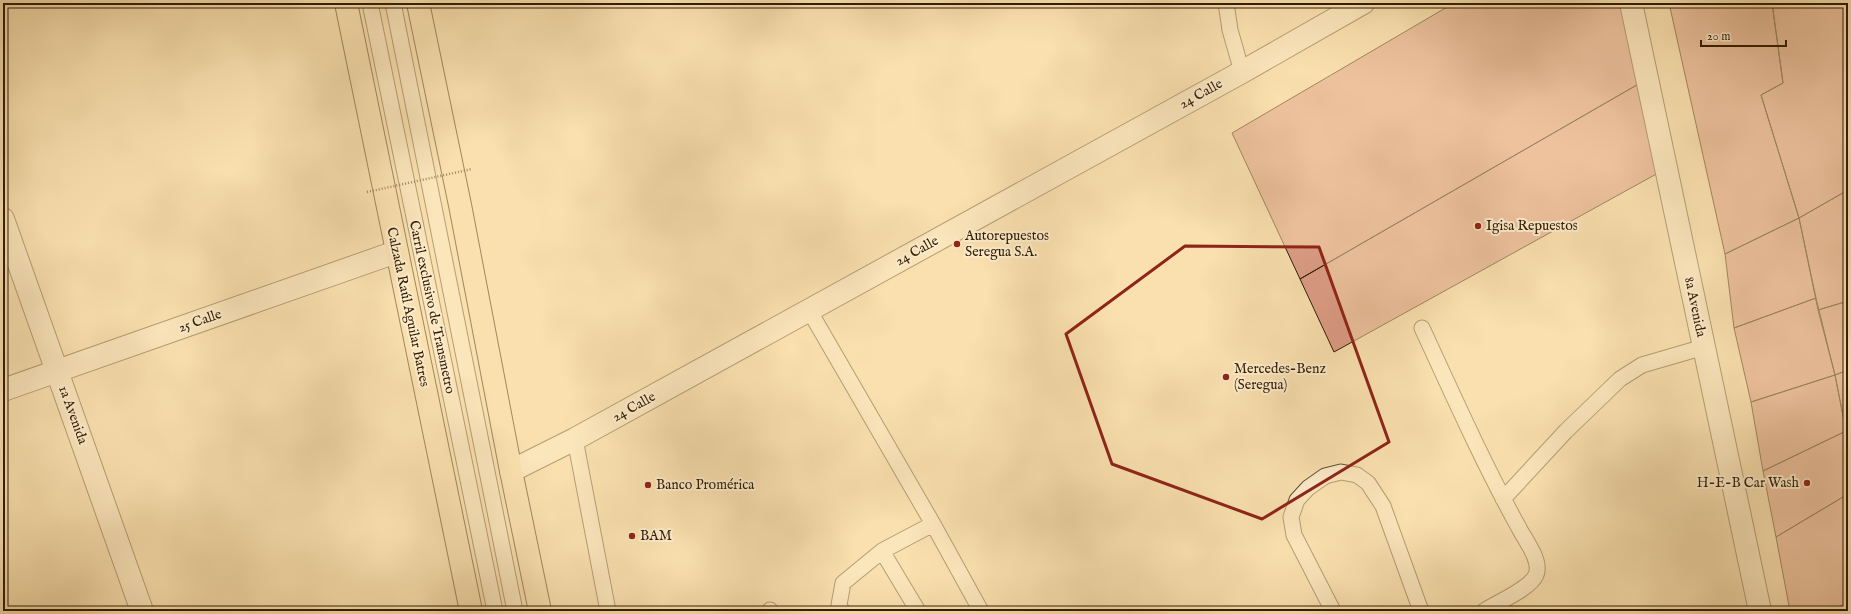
<svg xmlns="http://www.w3.org/2000/svg" width="1851" height="614" viewBox="0 0 1851 614" font-family="'IM FELL English',serif">
<style>
.building{fill:#de9d87;stroke:#321c00}
.lines{fill:none;stroke-linecap:round;stroke-linejoin:round}
.service-casing{stroke:#644d2c;stroke-width:17}
.minor-casing{stroke:#644d2c;stroke-width:24}
.trunk-casing{stroke:#321c00;stroke-width:24}
.service{stroke:#fcebcb;stroke-width:15}
.minor{stroke:#fcebcb;stroke-width:22}
.trunk{stroke:#fae0af;stroke-width:22}
.path-bridge{stroke:#321c00;stroke-width:2.5;stroke-dasharray:1 2;stroke-linecap:butt}
.marked{fill:none;stroke:#8f2418;stroke-width:3;stroke-linejoin:round}
.poi-dot{fill:#8f2418;stroke:#fcebcb;stroke-width:1.5}
.labels{text-anchor:middle;dominant-baseline:central;stroke-width:4;stroke-linejoin:round;paint-order:stroke}
.street-label{font-size:14px;fill:#321c00;stroke:#fcebcb}
.poi-label{font-size:14px;fill:#321c00;stroke:#fcebcb;text-anchor:start}
</style>
<rect width="100%" height="100%" fill="#fae0af"/>
<filter id="stains"><feTurbulence type="fractalNoise" baseFrequency=".005" numOctaves="4"/><feColorMatrix values="0 0 0 0 .2 0 0 0 0 .09 0 0 0 0 .02 0 0 0 .5 -.17"/></filter>
<radialGradient id="worn" r=".72"><stop offset=".6" stop-color="#630" stop-opacity="0"/><stop offset="1" stop-color="#630" stop-opacity=".3"/></radialGradient>
<path class="building" d="M1454,3H1623L1642,82L1300,279L1232,133Z
M1669,3H1772L1783,83L1761,95L1799,218L1725,254Z
M1772,3H1848V190L1799,218L1761,95L1783,83Z
M1642,82L1660,172L1334,352L1300,279Z
M1848,190V301L1818,310L1799,218Z
M1799,218L1816,298L1734,328L1725,254Z
M1816,298L1835,375L1751,402L1734,328Z
M1848,301V370L1835,375L1818,310Z
M1848,370V430L1846,431L1835,375Z
M1835,375L1846,431L1763,471L1751,402Z
M1848,430V444L1846,431Z
M1846,431L1848,444V494L1776,537L1763,471Z
M1848,494V602L1831,611H1790L1776,537Z"/>
<g class="lines">
<g class="service-casing">
<path id="service" d="M370,3L495,611
M393,3L515,611
M1226,3L1230,30L1242,72
M809,310L933,524
M1422,328C1453,395 1483,463 1519,528C1525,540 1542,561 1536,575C1530,589 1496,603 1484,611
M575,439L608,611
M1503,499L1566,431L1620,379L1642,365L1704,347
M882,551L918,611
M770,610V611
M842,611L839,605L843,583L882,551L933,524L981,611
M1333,611L1294,535L1291,517L1297,500L1308,488L1325,476L1341,472L1357,475L1368,483L1383,506L1421,611"/>
</g>
<g class="minor-casing">
<path id="minor" d="M1631,3L1760,611
M3,219L142,611
M3,390L396,252
M511,471L575,439L1242,72L1363,3"/>
</g>
<g class="trunk-casing">
<path id="trunk" d="M346,3L471,611
M418,3L460,205L511,471L540,611"/>
</g>
<use href="#service" class="service"/>
<use href="#minor" class="minor"/>
<use href="#trunk" class="trunk"/>
<path class="path-bridge" d="M367,192L472,169"/>
</g>
<path d="M0 0H1851V614H0ZM1185,246L1319,247L1389,442L1262,519L1112,464L1066,334Z" fill="#fae0af" fill-opacity=".55" fill-rule="evenodd"/>
<path class="marked" d="M1185,246L1319,247L1389,442L1262,519L1112,464L1066,334Z"/>
<g class="poi-dot">
<circle cx="1478" cy="226" r="4"/>
<circle cx="957" cy="244" r="4"/>
<circle cx="1226" cy="377" r="4"/>
<circle cx="1807" cy="483" r="4"/>
<circle cx="648" cy="485" r="4"/>
<circle cx="632" cy="536" r="4"/>
</g>
<g class="labels">
<g class="street-label">
<text transform="translate(1201 94) rotate(-29)">24 Calle</text>
<text transform="translate(917 251) rotate(-29)">24 Calle</text>
<text transform="translate(408 307) rotate(78)">Calzada Raúl Aguilar Batres</text>
<text transform="translate(432 307) rotate(78)">Carril exclusivo de Transmetro</text>
<text transform="translate(1695 307) rotate(78)">8a Avenida</text>
<text transform="translate(200 321) rotate(-19)">25 Calle</text>
<text transform="translate(634 407) rotate(-29)">24 Calle</text>
<text transform="translate(73 415) rotate(70)">1a Avenida</text>
</g>
<g class="poi-label">
<text x="1486" y="226">Igisa Repuestos</text>
<text x="965" y="236">Autorepuestos<tspan x="965" dy="16">Seregua S.A.</tspan></text>
<text x="1234" y="369">Mercedes-Benz<tspan x="1234" dy="16">(Seregua)</tspan></text>
<text x="1799" y="483" text-anchor="end">H-E-B Car Wash</text>
<text x="656" y="485">Banco Promérica</text>
<text x="640" y="536">BAM</text>
</g>
</g>
<rect width="1851" height="614" fill="none" stroke="#fae0af" stroke-width="16"/>
<rect x="4" y="4" width="1843" height="606" fill="none" stroke="#321c00" stroke-width="2"/>
<rect x="8" y="8" width="1835" height="598" fill="none" stroke="#321c00"/>
<path d="M1701 40v6h85v-6" fill="none" stroke="#321c00" stroke-width="2"/>
<text x="1707" y="40" font-size="12" fill="#321c00" stroke="#fcebcb" stroke-width="3" paint-order="stroke">20 m</text>
<rect width="100%" height="100%" filter="url(#stains)"/>
<rect width="100%" height="100%" fill="url(#worn)"/>
</svg>
